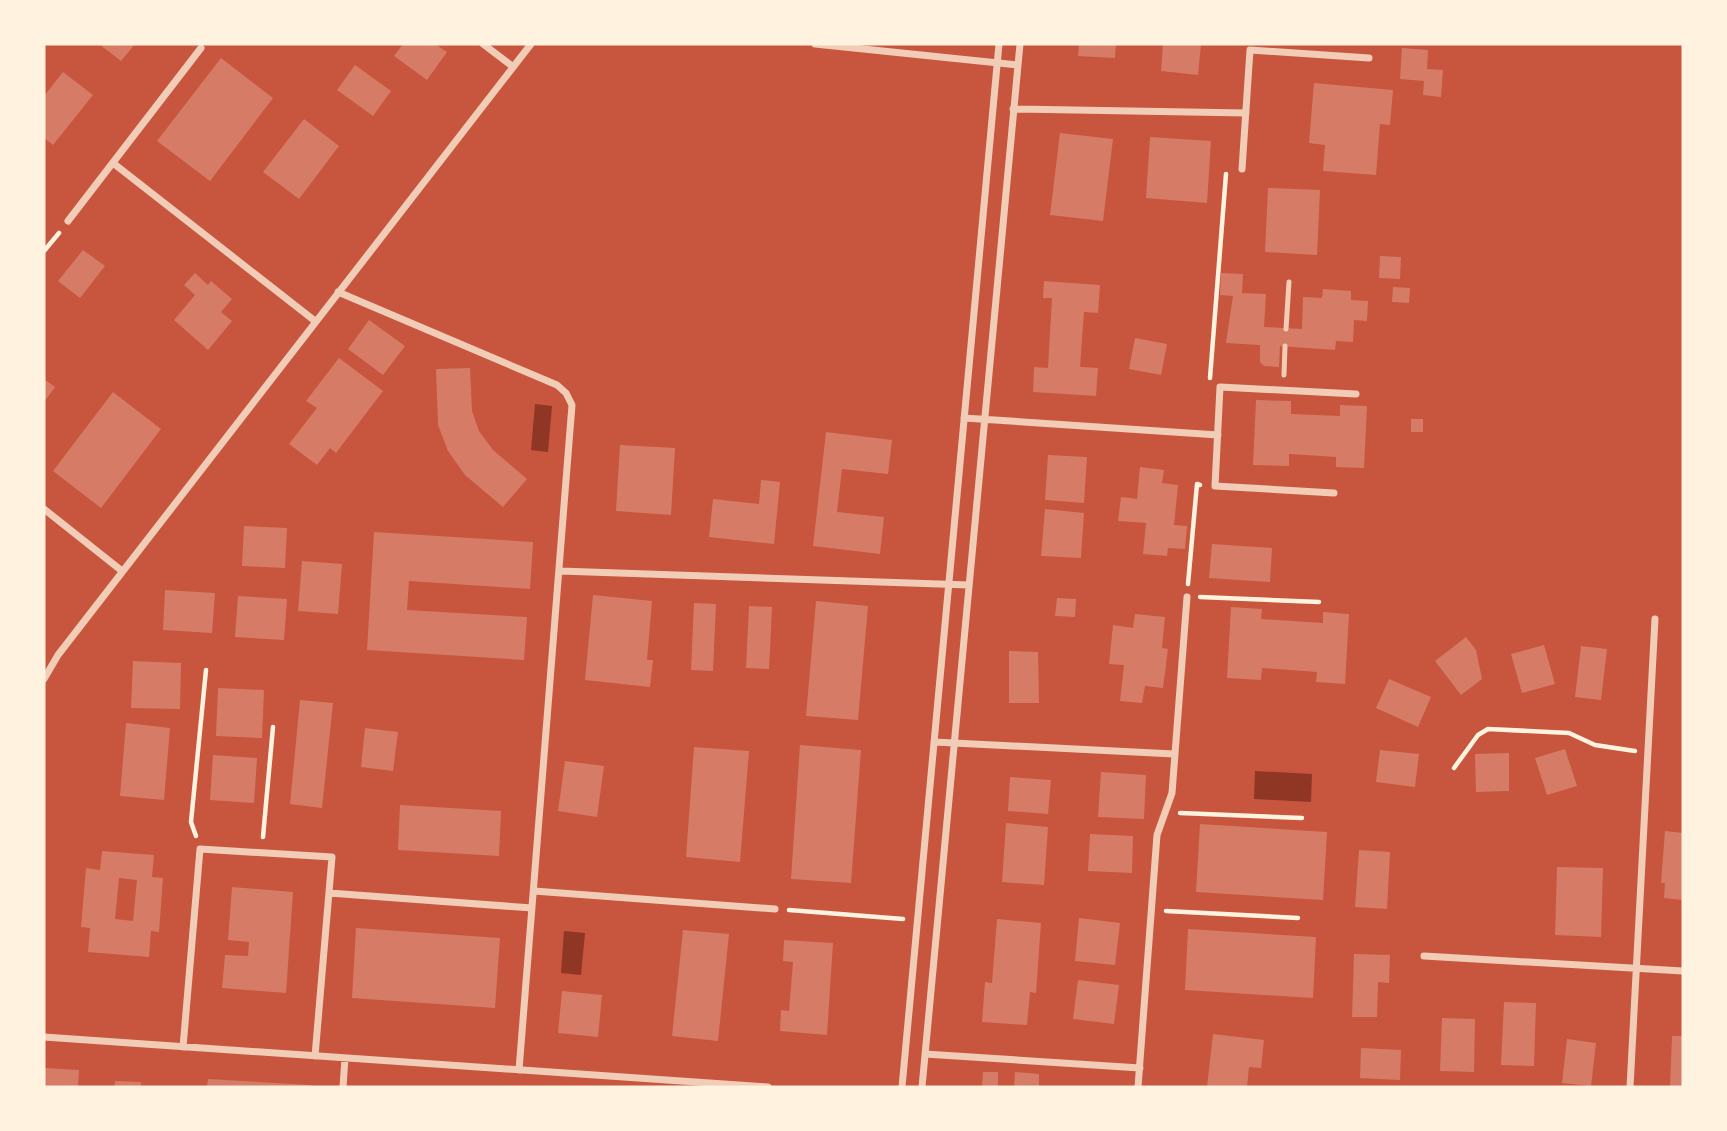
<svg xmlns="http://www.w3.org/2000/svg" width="1727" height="1131" viewBox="0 0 1727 1131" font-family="Roboto,sans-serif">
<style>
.water{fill:#8f3625}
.building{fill:#d67c66;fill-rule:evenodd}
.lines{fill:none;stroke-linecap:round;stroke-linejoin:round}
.path{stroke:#fff3e0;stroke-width:4.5}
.service{stroke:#f1ccb7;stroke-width:5}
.minor{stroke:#f1ccb7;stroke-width:7}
</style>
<rect width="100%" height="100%" fill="#c8553d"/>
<path class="water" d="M535,404L552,406L548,452L531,450Z
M1255,771L1312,774L1311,802L1254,799Z
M564,931L585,933L581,975L561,973Z"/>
<path class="building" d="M99,44H135L121,61Z
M403,44H435L447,52L427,80L394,56Z
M1079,44H1116L1115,58L1078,56Z
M1163,44H1201L1198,75L1161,71Z
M1402,48L1428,50L1427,69L1443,70L1441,97L1423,95L1424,81L1400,79Z
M221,58L273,98L210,181L157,141Z
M355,65L391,91L373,116L337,90Z
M63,72L93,95L53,145L44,138V96Z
M1314,83L1393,90L1390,125L1380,124L1376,175L1323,171L1325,145L1309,143Z
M304,119L339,146L299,199L263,172Z
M1060,133L1113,139L1103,221L1050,215Z
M1150,137L1211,141L1207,203L1146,198Z
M1268,188L1320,190L1317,255L1265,252Z
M83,250L105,266L80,298L58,281Z
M1380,256L1401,257L1400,279L1379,278Z
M195,273L208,285L211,281L232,299L221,312L232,321L208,350L174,320L195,295L184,285Z
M1221,273L1243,274L1242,293L1266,294L1264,327L1302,329L1303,297L1322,298L1323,289L1351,291V300L1368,301L1367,321L1354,320L1353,342L1336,341L1335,350L1280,346L1279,367L1264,366L1260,362V345L1226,343L1233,296L1220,295Z
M1044,281L1100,285L1098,313L1084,312L1080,367L1098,368L1096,396L1033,392L1034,367L1048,368L1052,298H1043Z
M1393,287L1410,288L1409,303L1392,302Z
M369,320L405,346L383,375L348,349Z
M1135,338L1167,344L1161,375L1129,369Z
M339,358L383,391L336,453L330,448L317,465L289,444L317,408L306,401Z
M470,368L472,411L479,431L493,450L527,479L503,507L465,475L448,451L438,425L436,369Z
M44,379L55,387L44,402Z
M113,392L161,429L101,508L53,471Z
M1256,400L1291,401V414L1340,416V405L1367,406L1364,468L1336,467V457L1289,454V466L1253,465Z
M1411,419H1423V432H1411Z
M826,432L892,440L888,474L842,469L837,512L884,517L880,554L813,546Z
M620,445L675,448L671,515L616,511Z
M1048,455L1087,457L1084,503L1045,500Z
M1140,467L1164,470L1162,483L1178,485L1174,525L1187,526L1185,549L1168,548L1167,556L1143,554L1146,523L1118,521L1121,497L1137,499Z
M761,480L780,482L774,544L709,537L713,499L759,504Z
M1045,509L1084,513L1081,558L1041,556Z
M244,526L287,528L285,568L242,566Z
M374,532L533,542L530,589L409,581L407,610L527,617L524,660L367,650Z
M1212,544L1272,548L1270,582L1209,578Z
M302,561L342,564L338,614L298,611Z
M165,590L215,593L212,633L163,630Z
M593,595L652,601L647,660H653L650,687L585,680Z
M238,596L287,599L284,640L235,637Z
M1057,598L1076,599L1075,617L1055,616Z
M816,601L868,606L858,720L806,716Z
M694,603L716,604L713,671L691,670Z
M749,606L772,607L769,669L746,668Z
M1231,607L1262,609L1261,619L1323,623V612L1349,614L1345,684L1316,682L1317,672L1262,668L1261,680L1227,678Z
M1135,614L1165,617L1162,648L1168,649L1163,688L1145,686L1142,703L1120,701L1124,665L1109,664L1113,625L1133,628Z
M1466,637L1476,650L1482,679L1461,695L1435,661Z
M1544,645L1555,684L1522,693L1511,654Z
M1581,646L1607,649L1601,700L1575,697Z
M1009,651L1038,652L1039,703H1009Z
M133,661L181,663L180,709L131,708Z
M1389,679L1431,697L1418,727L1376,708Z
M218,688L264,690L262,738L216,736Z
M300,700L333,703L322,808L290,804Z
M126,723L170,728L164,800L120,796Z
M365,728L398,732L393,771L361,767Z
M800,745L861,750L851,883L791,879Z
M694,747L749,751L740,862L686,857Z
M1565,749L1577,786L1547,795L1535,758Z
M1380,750L1419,754L1415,787L1376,782Z
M1509,753V791L1476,792L1475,754Z
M213,755L257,758L254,803L210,800Z
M565,761L604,766L597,817L558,811Z
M1101,772L1146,775L1144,819L1098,817Z
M1010,777L1051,780L1048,814L1008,811Z
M400,805L501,811L499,856L398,850Z
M1006,823L1048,827L1044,885L1002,882Z
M1200,824L1327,832L1323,900L1196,892Z
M1665,831L1683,833V900L1664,898L1665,883H1661Z
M1090,834L1133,836L1132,873L1088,871Z
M1359,850L1390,852L1387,909L1355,907Z
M102,851L154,855L152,877L163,878L159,932L151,931L149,957L88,952L90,928L81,927L86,868L100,870ZM119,878L137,880L133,921L115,919Z
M1557,867L1603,868L1601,937L1555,935Z
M232,887L293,892L286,993L222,988L225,955L248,956L249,942L228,940Z
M1079,918L1120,923L1115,965L1075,961Z
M997,919L1041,923L1036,993L1030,992L1027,1025L982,1022L985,982L992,983Z
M356,928L500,938L495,1008L352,998Z
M1188,929L1316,937L1313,998L1185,990Z
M683,930L729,934L718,1041L672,1036Z
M784,940L833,943L827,1035L780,1031L781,1010L789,1011L793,962L783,961Z
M1354,954L1390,955L1389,983L1378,982L1377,1017H1352Z
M1078,980L1119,985L1114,1024L1073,1019Z
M562,991L602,995L598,1037L558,1033Z
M1504,1002L1536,1003L1534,1066L1501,1065Z
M1442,1018L1475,1019L1474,1072L1440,1071Z
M1213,1034L1264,1040L1261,1068L1249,1067L1247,1087H1207Z
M1672,1036H1683V1087H1670Z
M1567,1039L1596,1043L1591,1086L1562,1083Z
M1361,1048L1401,1050L1400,1080L1360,1078Z
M45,1068L79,1070L78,1087H44Z
M983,1072H998V1087L982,1086Z
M1015,1072L1039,1074V1087H1014Z
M208,1079L311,1085V1087H207Z
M115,1081L141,1082V1087H114Z"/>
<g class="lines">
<path class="path" d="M44,251L59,233
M1210,378L1226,174
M1188,584L1197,484L1200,485
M1200,597L1319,602
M1454,768L1478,735L1488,729L1569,733L1595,745L1635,751
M1180,813L1302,818
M196,836L191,822L206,670
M263,837L273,727
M789,910L903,919
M1166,911L1298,918"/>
<path class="service" d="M1286,329L1289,282
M1284,375L1285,346"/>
<path class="minor" d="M483,44L512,66
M815,44L1018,65
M1013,109L1246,113
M113,163L315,321
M1242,169L1250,50L1369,58
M68,221L201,48
M338,292L557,385L566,393L572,405L519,1070
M964,418L1218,435
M1334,493L1215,486L1220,387L1356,394
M44,509L122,571
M560,571L969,585
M44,679L58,655L531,44
M934,742L1174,754
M534,891L775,909
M329,893L532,908
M1424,956L1683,971
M44,1037L768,1087
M183,1047L200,849L332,857L315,1056
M925,1054L1140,1068
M343,1087L345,1058
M902,1087L999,44
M922,1087L1020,44
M1138,1087L1157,835L1172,793L1187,597
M1630,1087L1655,619"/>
</g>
<rect width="1727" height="1131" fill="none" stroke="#fff3e0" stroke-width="91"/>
</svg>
